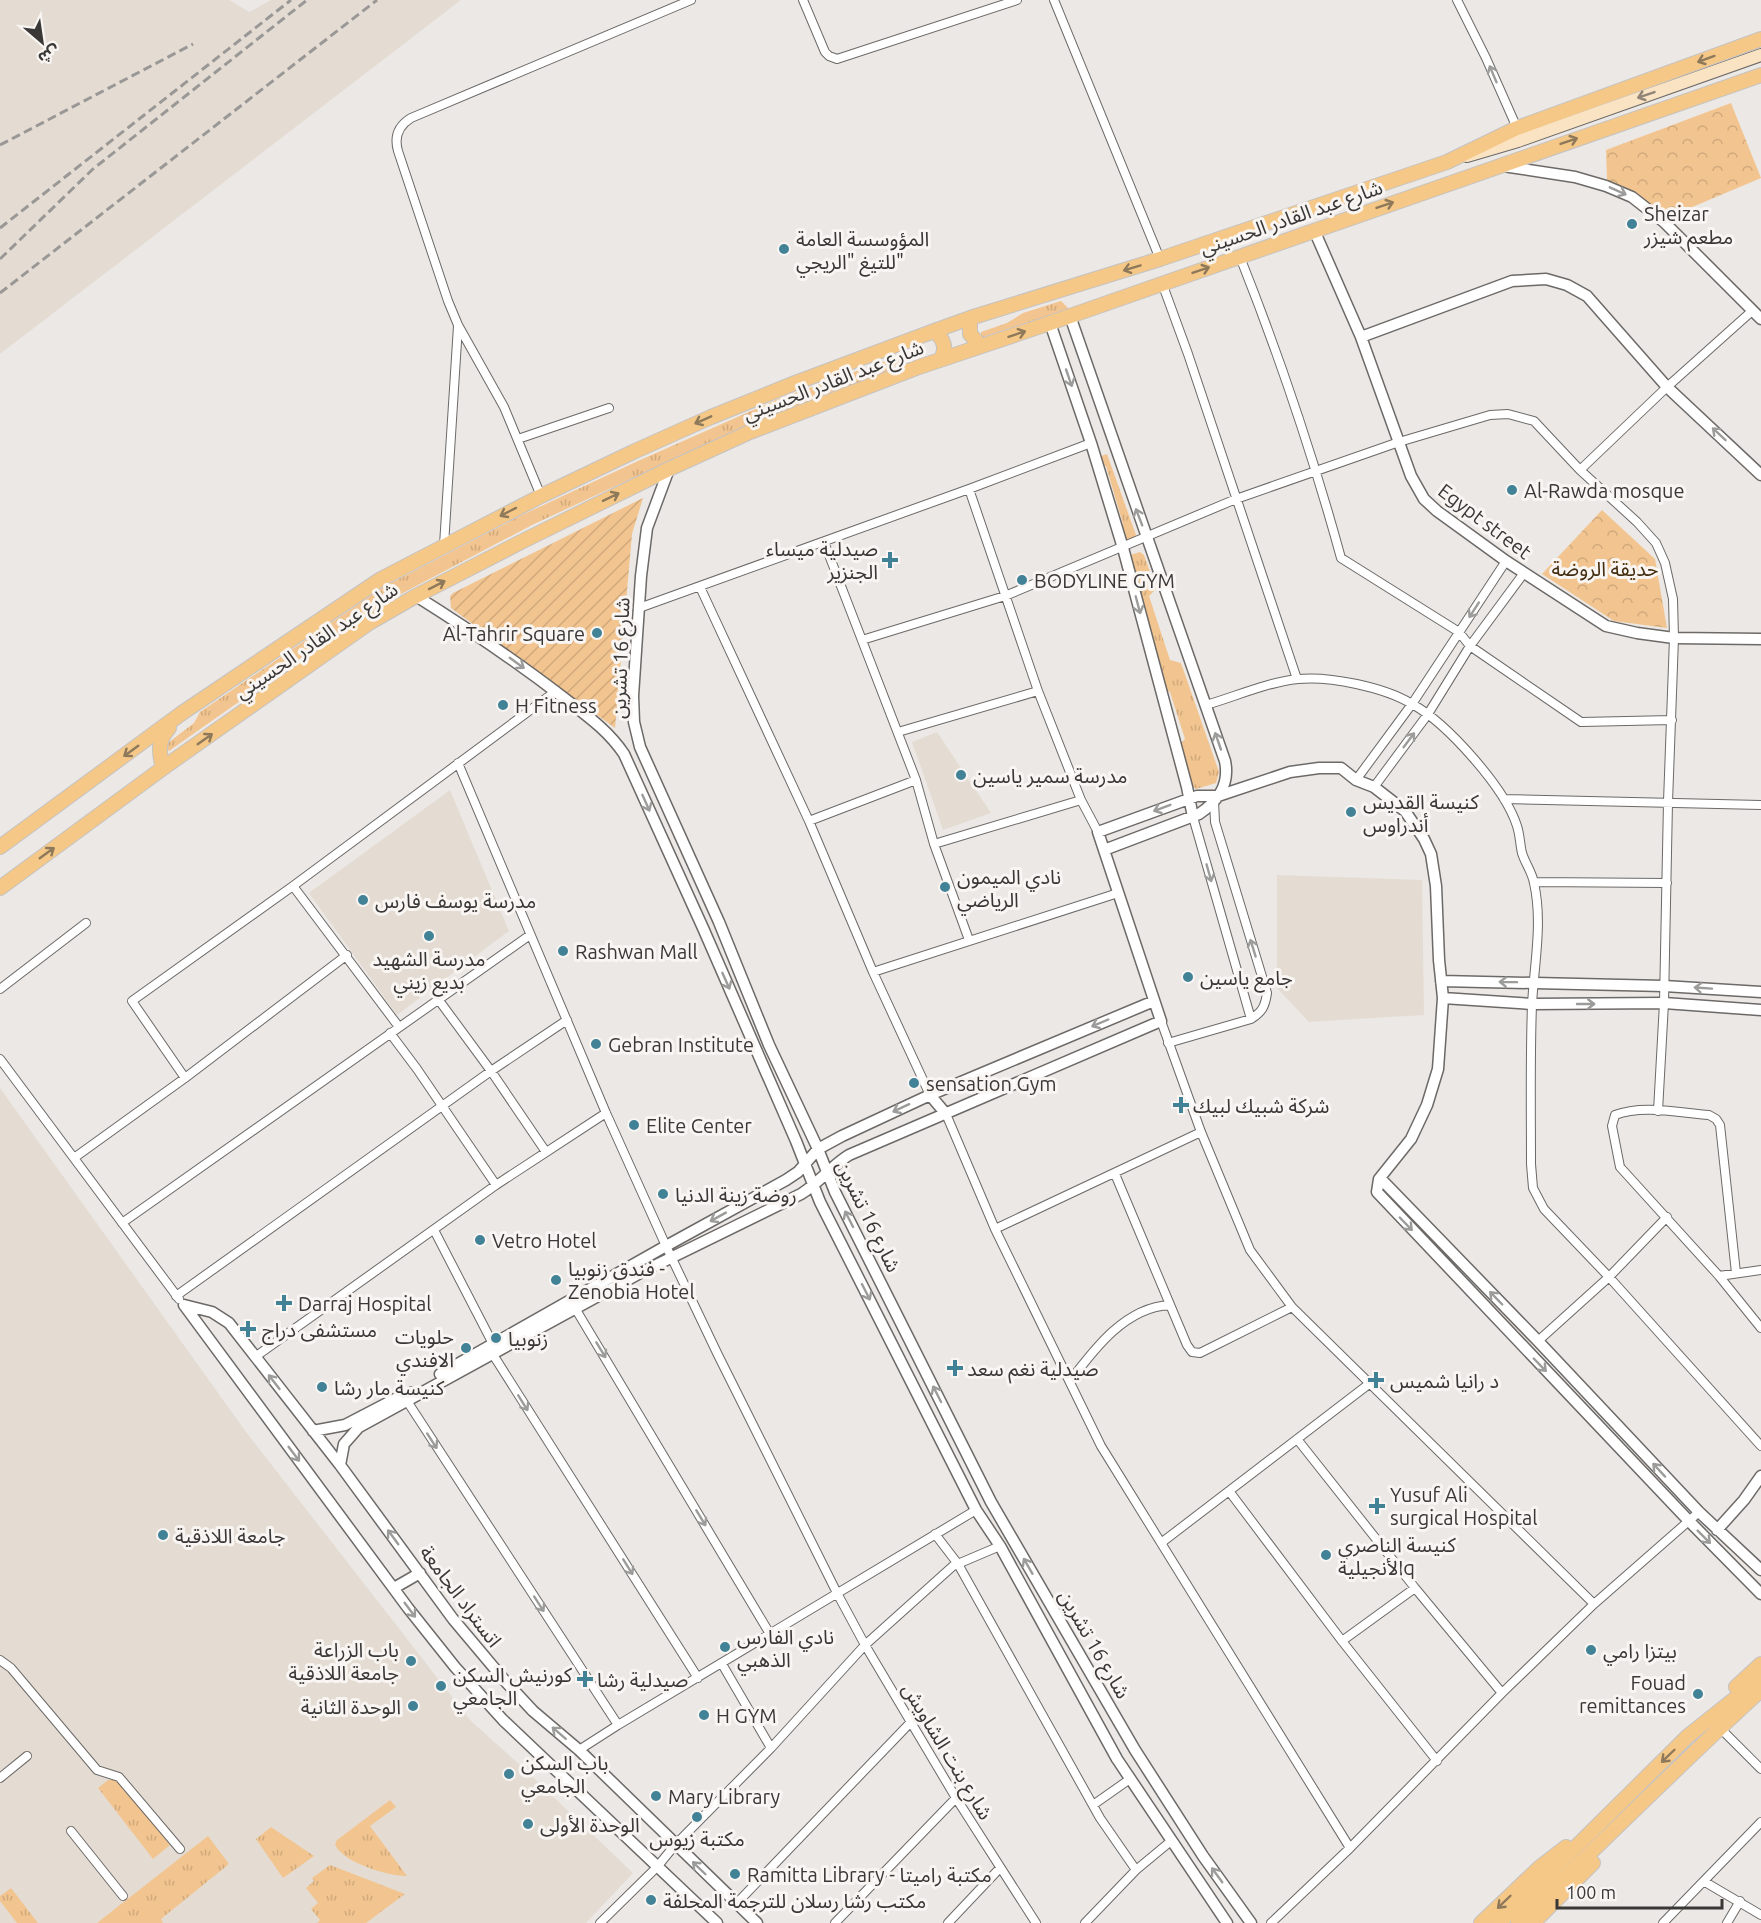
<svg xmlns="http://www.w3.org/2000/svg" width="1761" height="1923" viewBox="0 0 1761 1923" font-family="Ubuntu,'Noto Sans Arabic',sans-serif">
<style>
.built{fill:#e4dcd3}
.grass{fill:url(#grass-tufts)}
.park{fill:url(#park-crowns)}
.garden{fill:url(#garden-furrows)}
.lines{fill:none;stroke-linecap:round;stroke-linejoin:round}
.minor-casing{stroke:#6c6967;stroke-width:10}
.tertiary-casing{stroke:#6c6967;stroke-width:13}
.secondary-casing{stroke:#6c6967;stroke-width:14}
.primary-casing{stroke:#c4c3c3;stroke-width:16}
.minor{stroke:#fff;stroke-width:8}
.tertiary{stroke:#fff;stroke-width:10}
.secondary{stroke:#fae3c3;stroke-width:12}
.primary{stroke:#f6c887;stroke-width:14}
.rail{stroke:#9a9896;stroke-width:3;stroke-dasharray:9 4.5;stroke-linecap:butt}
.oneway{stroke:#8e795b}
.oneway2{stroke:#9c9c9b}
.oneway3{stroke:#908576}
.poi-dot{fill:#428296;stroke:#f8f5f2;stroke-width:2}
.labels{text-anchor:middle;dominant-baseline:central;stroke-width:6;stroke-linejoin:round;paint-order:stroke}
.poi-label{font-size:20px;fill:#393837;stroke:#f8f5f2;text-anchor:start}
.street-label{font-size:20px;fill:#393837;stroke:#f8f5f2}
.park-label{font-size:20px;fill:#422c0f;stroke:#f8f5f2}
</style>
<defs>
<pattern id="grass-tufts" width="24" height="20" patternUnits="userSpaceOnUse" patternTransform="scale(1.5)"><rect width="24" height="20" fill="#f2c48f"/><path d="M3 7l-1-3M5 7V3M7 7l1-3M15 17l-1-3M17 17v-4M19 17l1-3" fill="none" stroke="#d0a97c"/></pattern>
<pattern id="park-crowns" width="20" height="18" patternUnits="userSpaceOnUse" patternTransform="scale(1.5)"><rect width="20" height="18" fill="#f2c48f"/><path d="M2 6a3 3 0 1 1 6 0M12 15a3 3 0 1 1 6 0" fill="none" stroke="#d0a97c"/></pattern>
<pattern id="garden-furrows" width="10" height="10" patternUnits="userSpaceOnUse" patternTransform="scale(1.5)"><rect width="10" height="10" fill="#f2c48f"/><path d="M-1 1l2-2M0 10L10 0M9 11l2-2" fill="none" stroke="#d0a97c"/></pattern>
</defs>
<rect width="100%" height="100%" fill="#ebe8e5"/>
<path class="built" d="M0,0H229L249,12L271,0H461L0,354Z
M937,732L991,813L943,830L912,742Z
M450,790L509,931L397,1015L309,893Z
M1277,875L1422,880L1424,1015L1309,1022L1277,988Z
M0,1088L246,1432L471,1721L520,1765L633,1873L586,1923H0Z"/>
<path class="grass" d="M1061,301L1069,309L983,337H981V332L1007,323L1023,313Z
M919,349L923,350L922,354L896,365L886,373L792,408L678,457L532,525L401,594L325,641L169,751L164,746L194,723L200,712L385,586L522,515L638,461L778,399Z
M1107,454L1136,535L1134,539L1128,541L1122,539L1117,530L1123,524L1106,466L1100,464L1098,457Z
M1140,552L1144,555L1156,589L1149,596L1170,660L1181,663L1219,772L1216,783L1196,789L1190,784L1179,745L1185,739L1170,692L1162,689L1130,555Z
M108,1780H117L170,1845L153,1859L98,1788Z
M390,1800L396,1807L370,1826L407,1876C388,1876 344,1863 335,1845L337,1840Z
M271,1827L314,1856L283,1878L256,1839Z
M208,1836L229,1864L161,1919L163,1923H97Z
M330,1865L405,1894L366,1923H317L320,1920L311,1909L318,1903L306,1888L314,1881L312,1878Z
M11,1888L38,1923H17L0,1901V1896Z"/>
<path class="park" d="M1731,103L1761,178L1659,221L1607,179L1606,150Z
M1602,510L1655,559L1667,628L1614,621L1542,574Z"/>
<path class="garden" d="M643,498L632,534L615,728L451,608L450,596L453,593Z"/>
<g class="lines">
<g class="minor-casing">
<path id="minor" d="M803,0L825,52L829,56L837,59L1017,0
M1054,0L1160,259
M1457,0L1486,58L1517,128
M1240,257C1279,355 1313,456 1341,558L1459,632L1470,646L1581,722L1672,720
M1162,283L1188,354L1297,679
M518,439L609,408
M1580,470L1667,387L1752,311
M969,489L1038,691L1081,800L1098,832
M541,496L504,407L458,325L448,301L398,151C394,137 398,126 411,118L691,0
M824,542L916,780L934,844L969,940
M444,545L458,326
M700,587L809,821L873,972L930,1095
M639,608L969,489L1091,443
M862,640L1005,596L1236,499L1399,442L1490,415L1508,414L1534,421L1580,470L1637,522L1656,543L1665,563L1673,599L1674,638L1668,802L1664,1003L1658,1111
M1206,705C1234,697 1268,682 1298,679C1330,676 1384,687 1412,704C1447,723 1505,788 1517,826C1520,835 1520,845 1522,853C1525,863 1532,872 1534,883C1543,923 1534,965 1532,1005C1530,1058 1531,1111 1531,1164L1533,1188L1544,1209L1609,1277L1761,1446
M898,732L1038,691
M458,763L606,1113L666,1246L718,1355L837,1593L865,1645L956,1798L1036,1923
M1356,780L1412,704L1506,561
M1374,787L1428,714L1470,646L1524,573
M1504,799L1761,805
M1193,817L1251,1019
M809,821L916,780
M934,844L1081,800
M1534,882L1667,883
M293,886L399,1027
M873,972L1118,893
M0,989L86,923
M438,999L491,1071L546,1152
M1161,1021L1201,1132L1250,1250L1292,1307L1594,1604
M390,1033L417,1069L496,1185
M1168,1043L1251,1019C1262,1012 1265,1007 1267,993L1215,822L1214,801
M0,1059L179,1299
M185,1078L132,1001L293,886L556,691
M946,1114L995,1229L1101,1446L1350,1848
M74,1158L185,1078L347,955
M1115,1174L1187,1345L1192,1352L1200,1353L1292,1307
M122,1223L530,935
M995,1229L1201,1132
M434,1230L493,1344L492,1353L698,1678
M1736,1273L1720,1125L1716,1119L1709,1115C1680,1113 1643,1104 1615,1115L1612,1126L1620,1167L1719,1276L1761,1328
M1719,1276L1761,1270
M176,1296L491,1071L567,1020
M572,1303L770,1634
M1538,1341L1609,1277L1667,1217
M255,1357L496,1185L606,1113
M1070,1381C1095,1348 1126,1307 1170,1305
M411,1391L407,1401L618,1725
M1297,1439L1415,1588L1502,1693
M1229,1491L1342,1641L1437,1761
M935,1534L958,1564L1100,1818L1136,1870
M1161,1543L1369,1384
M1342,1641L1415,1588
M0,1660L11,1668L97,1770L119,1777L180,1849
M722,1664L771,1748
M1720,1728L1761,1769
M579,1750L618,1725L976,1510
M0,1778L27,1756
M1093,1805L1130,1779
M71,1831L123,1896
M1705,1882L1761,1915
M736,1904L910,1723
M600,1923L657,1867L675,1845L771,1748L865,1645L953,1566L1000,1546
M835,1923L956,1798
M948,1923L1000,1868
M1085,1923L1136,1870L1171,1841
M1271,1923L1350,1848L1502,1693L1594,1604L1699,1512
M1663,1923L1761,1822
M1727,1923L1740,1901"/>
</g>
<g class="tertiary-casing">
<path id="tertiary" d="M1503,166L1575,177L1606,186L1632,197L1664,222L1761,319
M1314,230L1361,337L1411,476L1424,499L1437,511L1506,561L1606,626L1637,633L1674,638L1761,639
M1070,316L1225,761C1230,785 1218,801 1199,814L1104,850
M1050,323L1091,443L1123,548L1187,787L1193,817
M1361,337L1512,281L1546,279L1567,285L1587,296L1667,387L1761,475
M669,469L647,528L641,576L633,696L634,722L640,747L719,922L769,1045L818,1149L835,1192L991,1502L1135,1750L1203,1856L1251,1923
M416,596C467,628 516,661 564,698C586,715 608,730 624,754L703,928L796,1141L820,1202L976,1510L1000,1546L1117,1759L1227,1923
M1441,981L1664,986L1761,992
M1443,998L1532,1004L1664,1003L1761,1010
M930,1095L946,1114
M1380,1178L1538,1341L1699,1512L1761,1570
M184,1305L212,1312L229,1323L340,1465L453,1619L506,1682L533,1711L579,1750L757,1923
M184,1305L408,1608L455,1667L503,1720L717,1923
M440,1374L666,1246L786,1180L798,1172L818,1149L842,1136L930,1095L1154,1001
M313,1431L345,1425L397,1398
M340,1465L344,1444L359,1427L640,1273L801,1194C819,1183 831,1166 849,1155L1161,1021L1098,832L1197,796H1218L1290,772L1319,768H1341L1356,780L1374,787L1405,811L1424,839L1431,854L1436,886L1439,960L1443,998L1438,1069L1427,1105L1411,1139L1379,1179L1377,1192L1688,1520L1761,1594
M1717,1530L1744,1500L1761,1476
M394,1588L420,1573"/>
</g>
<g class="secondary-casing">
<path id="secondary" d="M1467,156L1518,141L1761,55"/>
</g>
<g class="primary-casing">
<path id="primary" d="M970,318V334L981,346
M934,331C944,339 947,348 941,359
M163,768C159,753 157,741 169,728
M0,847L182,713L381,579L541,496L633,452L711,417L795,383L934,331L970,318L1160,259L1447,162L1517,128L1761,39
M0,888L163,768L369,623L416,596L523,541L669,469L750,432L916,368L1050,323L1761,75
M1736,1687L1761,1664
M1481,1923L1540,1867L1566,1847
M1499,1923L1688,1736L1761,1678
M1518,1923C1599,1845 1678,1766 1761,1690
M1533,1923L1593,1863"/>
</g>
<use href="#minor" class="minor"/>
<use href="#tertiary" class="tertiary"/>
<use href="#secondary" class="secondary"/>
<use href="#primary" class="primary"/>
<path class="rail" d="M0,145L193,44
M0,228L291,0
M0,259L93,169L307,0
M0,293L377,0"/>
</g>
<defs><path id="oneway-shaft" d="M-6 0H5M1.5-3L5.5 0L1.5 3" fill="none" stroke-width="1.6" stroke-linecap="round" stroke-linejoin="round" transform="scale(1.5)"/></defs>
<g class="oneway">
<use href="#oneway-shaft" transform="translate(1706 59) rotate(160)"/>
<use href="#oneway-shaft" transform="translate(1569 141) rotate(-19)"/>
<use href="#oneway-shaft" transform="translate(1385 205) rotate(-19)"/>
<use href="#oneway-shaft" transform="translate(1132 268) rotate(163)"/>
<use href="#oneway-shaft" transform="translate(1201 270) rotate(-19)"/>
<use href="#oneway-shaft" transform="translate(1017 334) rotate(-18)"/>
<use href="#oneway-shaft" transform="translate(703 420) rotate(156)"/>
<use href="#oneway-shaft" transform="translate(611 497) rotate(-26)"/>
<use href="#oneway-shaft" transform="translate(508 512) rotate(153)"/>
<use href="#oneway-shaft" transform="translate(437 585) rotate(-27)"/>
<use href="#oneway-shaft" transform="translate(205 739) rotate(-35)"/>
<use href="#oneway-shaft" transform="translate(131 751) rotate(144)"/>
<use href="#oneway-shaft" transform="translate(47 853) rotate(-36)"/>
<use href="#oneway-shaft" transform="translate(1668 1756) rotate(136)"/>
<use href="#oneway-shaft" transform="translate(1504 1902) rotate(136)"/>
</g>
<g class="oneway2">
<use href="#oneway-shaft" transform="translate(1493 74) rotate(-113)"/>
<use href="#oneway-shaft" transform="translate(1618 191) rotate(24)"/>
<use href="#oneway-shaft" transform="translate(1069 378) rotate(71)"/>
<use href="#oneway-shaft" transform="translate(1719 434) rotate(-137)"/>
<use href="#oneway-shaft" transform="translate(1139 517) rotate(-111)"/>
<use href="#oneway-shaft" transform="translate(1138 605) rotate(75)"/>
<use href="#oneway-shaft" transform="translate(1474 610) rotate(123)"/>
<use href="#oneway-shaft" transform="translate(517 663) rotate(36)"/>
<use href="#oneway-shaft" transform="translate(1409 740) rotate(-53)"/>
<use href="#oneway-shaft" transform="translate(1218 741) rotate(-109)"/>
<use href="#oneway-shaft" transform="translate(646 803) rotate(66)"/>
<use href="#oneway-shaft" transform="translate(1162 808) rotate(159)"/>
<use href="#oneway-shaft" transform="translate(1209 873) rotate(74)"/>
<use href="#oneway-shaft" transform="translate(1253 948) rotate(-107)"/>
<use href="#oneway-shaft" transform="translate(726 981) rotate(66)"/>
<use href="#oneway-shaft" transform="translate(1508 982) rotate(-179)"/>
<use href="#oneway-shaft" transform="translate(1703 988) rotate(-176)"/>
<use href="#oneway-shaft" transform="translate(1586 1004)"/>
<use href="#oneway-shaft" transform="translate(1100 1023) rotate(157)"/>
<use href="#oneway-shaft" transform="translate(901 1108) rotate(155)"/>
<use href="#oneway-shaft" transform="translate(718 1217) rotate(151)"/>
<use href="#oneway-shaft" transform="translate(849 1219) rotate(-117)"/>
<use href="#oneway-shaft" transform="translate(1406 1224) rotate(46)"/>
<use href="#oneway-shaft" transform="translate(866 1292) rotate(63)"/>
<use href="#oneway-shaft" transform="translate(1496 1298) rotate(-134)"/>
<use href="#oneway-shaft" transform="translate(601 1350) rotate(59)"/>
<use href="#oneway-shaft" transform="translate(1540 1365) rotate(46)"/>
<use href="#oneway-shaft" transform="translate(274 1382) rotate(-128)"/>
<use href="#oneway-shaft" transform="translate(937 1394) rotate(-117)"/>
<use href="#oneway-shaft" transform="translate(523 1403) rotate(58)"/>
<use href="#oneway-shaft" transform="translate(432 1441) rotate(57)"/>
<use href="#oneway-shaft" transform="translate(294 1454) rotate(53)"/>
<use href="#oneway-shaft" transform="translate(1659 1470) rotate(-133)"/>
<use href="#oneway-shaft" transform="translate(701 1518) rotate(59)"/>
<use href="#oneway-shaft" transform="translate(393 1537) rotate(-126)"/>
<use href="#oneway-shaft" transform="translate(1704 1537) rotate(45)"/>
<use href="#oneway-shaft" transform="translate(1028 1566) rotate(-120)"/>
<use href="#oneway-shaft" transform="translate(628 1567) rotate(58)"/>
<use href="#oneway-shaft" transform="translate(539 1604) rotate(57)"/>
<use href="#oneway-shaft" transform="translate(410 1610) rotate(53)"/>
<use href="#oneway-shaft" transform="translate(559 1733) rotate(-139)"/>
<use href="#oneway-shaft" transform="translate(699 1868) rotate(-136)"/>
<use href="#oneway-shaft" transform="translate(1217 1875) rotate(-126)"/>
</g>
<use class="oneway3" href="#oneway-shaft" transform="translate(1646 95) rotate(161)"/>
<g class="poi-dot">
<circle cx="1632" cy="224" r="6"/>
<circle cx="784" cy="249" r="6"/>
<circle cx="1512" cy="490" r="6"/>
<path d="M887 551h6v6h6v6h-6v6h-6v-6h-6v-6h6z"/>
<circle cx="1022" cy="580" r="6"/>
<circle cx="597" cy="633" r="6"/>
<circle cx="503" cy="705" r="6"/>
<circle cx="961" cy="775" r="6"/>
<circle cx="1351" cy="812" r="6"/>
<circle cx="945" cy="887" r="6"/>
<circle cx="363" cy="900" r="6"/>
<circle cx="429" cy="936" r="6"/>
<circle cx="563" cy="951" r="6"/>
<circle cx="1188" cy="977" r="6"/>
<circle cx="596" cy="1044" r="6"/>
<circle cx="914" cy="1083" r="6"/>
<path d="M1178 1096h6v6h6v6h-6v6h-6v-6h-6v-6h6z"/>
<circle cx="634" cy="1125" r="6"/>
<circle cx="663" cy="1194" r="6"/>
<circle cx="480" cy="1240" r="6"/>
<circle cx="556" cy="1280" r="6"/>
<path d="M281 1294h6v6h6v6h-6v6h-6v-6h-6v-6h6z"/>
<path d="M245 1320h6v6h6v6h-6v6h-6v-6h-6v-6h6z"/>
<circle cx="496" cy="1338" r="6"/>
<circle cx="466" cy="1348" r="6"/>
<path d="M952 1359h6v6h6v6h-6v6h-6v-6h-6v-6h6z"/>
<path d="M1373 1371h6v6h6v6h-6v6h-6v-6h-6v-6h6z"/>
<circle cx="322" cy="1387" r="6"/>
<path d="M1374 1497h6v6h6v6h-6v6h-6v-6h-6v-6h6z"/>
<circle cx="163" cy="1535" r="6"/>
<circle cx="1326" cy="1555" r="6"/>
<circle cx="725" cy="1647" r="6"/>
<circle cx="1591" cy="1650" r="6"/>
<circle cx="411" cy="1661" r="6"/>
<path d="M582 1670h6v6h6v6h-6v6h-6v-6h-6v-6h6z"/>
<circle cx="441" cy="1686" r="6"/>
<circle cx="1698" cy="1694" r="6"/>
<circle cx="413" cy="1706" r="6"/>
<circle cx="704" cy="1715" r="6"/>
<circle cx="509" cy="1774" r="6"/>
<circle cx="656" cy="1796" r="6"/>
<circle cx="697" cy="1817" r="6"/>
<circle cx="528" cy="1824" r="6"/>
<circle cx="735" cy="1874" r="6"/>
<circle cx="651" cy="1900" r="6"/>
</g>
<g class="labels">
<g class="poi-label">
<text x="1644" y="213">Sheizar<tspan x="1644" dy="23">مطعم شيزر</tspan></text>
<text x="796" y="238">المؤوسسة العامة<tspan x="796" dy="23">للتيغ "الريجي"</tspan></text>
<text x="1524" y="490">Al-Rawda mosque</text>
<text x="878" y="548" text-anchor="end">صيدلية ميساء<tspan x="878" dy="23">الجنزير</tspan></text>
<text x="1034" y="580">BODYLINE GYM</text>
<text x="585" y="633" text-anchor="end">Al-Tahrir Square</text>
<text x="515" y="705">H Fitness</text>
<text x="973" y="775">مدرسة سمير ياسين</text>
<text x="1363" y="801">كنيسة القديس<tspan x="1363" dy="23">أندراوس</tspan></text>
<text x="957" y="876">نادي الميمون<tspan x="957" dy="23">الرياضي</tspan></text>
<text x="375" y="900">مدرسة يوسف فارس</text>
<text x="575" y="951">Rashwan Mall</text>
<text x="429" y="958" text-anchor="middle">مدرسة الشهيد<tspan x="429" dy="23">بديع زيني</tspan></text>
<text x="1200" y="977">جامع ياسين</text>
<text x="608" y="1044">Gebran Institute</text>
<text x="926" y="1083">sensation Gym</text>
<text x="1193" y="1105">شركة شبيك لبيك</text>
<text x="646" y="1125">Elite Center</text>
<text x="675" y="1194">روضة زينة الدنيا</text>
<text x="492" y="1240">Vetro Hotel</text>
<text x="568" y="1268">فندق زنوبيا -<tspan x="568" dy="23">Zenobia Hotel</tspan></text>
<text x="298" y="1303">Darraj Hospital</text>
<text x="262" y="1329">مستشفى دراج</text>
<text x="454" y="1336" text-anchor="end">حلويات<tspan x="454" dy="23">الافندي</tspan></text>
<text x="508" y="1338">زنوبيا</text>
<text x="967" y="1368">صيدلية نغم سعد</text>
<text x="1390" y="1380">د رانيا شميس</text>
<text x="334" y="1387">كنيسة مار رشا</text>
<text x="1390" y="1494">Yusuf Ali<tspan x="1390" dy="23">surgical Hospital</tspan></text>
<text x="175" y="1535">جامعة اللاذقية</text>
<text x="1338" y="1544">كنيسة الناصري<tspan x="1338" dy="23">الأنجيليةq</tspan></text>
<text x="737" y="1636">نادي الفارس<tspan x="737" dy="23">الذهبي</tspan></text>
<text x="399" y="1649" text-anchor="end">باب الزراعة<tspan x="399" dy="23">جامعة اللاذقية</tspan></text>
<text x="1603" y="1650">بيتزا رامي</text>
<text x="453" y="1674">كورنيش السكن<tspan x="453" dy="23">الجامعي</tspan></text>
<text x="597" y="1679">صيدلية رشا</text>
<text x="1686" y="1682" text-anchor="end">Fouad<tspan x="1686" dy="23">remittances</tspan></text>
<text x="401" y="1706" text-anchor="end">الوحدة الثانية</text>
<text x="716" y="1715">H GYM</text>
<text x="521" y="1762">باب السكن<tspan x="521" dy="23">الجامعي</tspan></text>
<text x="668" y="1796">Mary Library</text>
<text x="540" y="1824">الوحدة الأولى</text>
<text x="697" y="1838" text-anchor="middle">مكتبة زيوس</text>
<text x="747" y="1874">Ramitta Library - مكتبة راميتا</text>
<text x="663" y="1900">مكتب رشا رسلان للترجمة المحلفة</text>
</g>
<g class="street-label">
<text transform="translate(1291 217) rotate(-19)">شارع عبد القادر الحسيني</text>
<text transform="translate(833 380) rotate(-21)">شارع عبد القادر الحسيني</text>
<text transform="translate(1485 521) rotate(37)">Egypt street</text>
<text transform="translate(316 640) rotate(-34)">شارع عبد القادر الحسيني</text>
<text transform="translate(620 658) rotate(-88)">شارع 16 تشرين</text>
<text transform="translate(869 1216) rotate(64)">شارع 16 تشرين</text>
<text transform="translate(461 1596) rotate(53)">اتستراد الجامعة</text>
<text transform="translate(1095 1644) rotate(60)">شارع 16 تشرين</text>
<text transform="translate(948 1751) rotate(59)">شارع بنت الشاويش</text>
</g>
<g class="park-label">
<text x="1605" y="568">حديقة الروضة</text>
</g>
</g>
<g transform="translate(42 42) rotate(151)" stroke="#f8f5f2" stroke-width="4.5" paint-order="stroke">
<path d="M0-4.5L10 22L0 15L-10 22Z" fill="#393837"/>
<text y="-9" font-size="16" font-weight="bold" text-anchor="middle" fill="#393837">ش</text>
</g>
<path d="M1557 1899v9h165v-9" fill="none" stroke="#393837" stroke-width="3"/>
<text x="1566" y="1899" font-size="18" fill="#393837" stroke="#f8f5f2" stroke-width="4.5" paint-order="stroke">100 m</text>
</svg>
